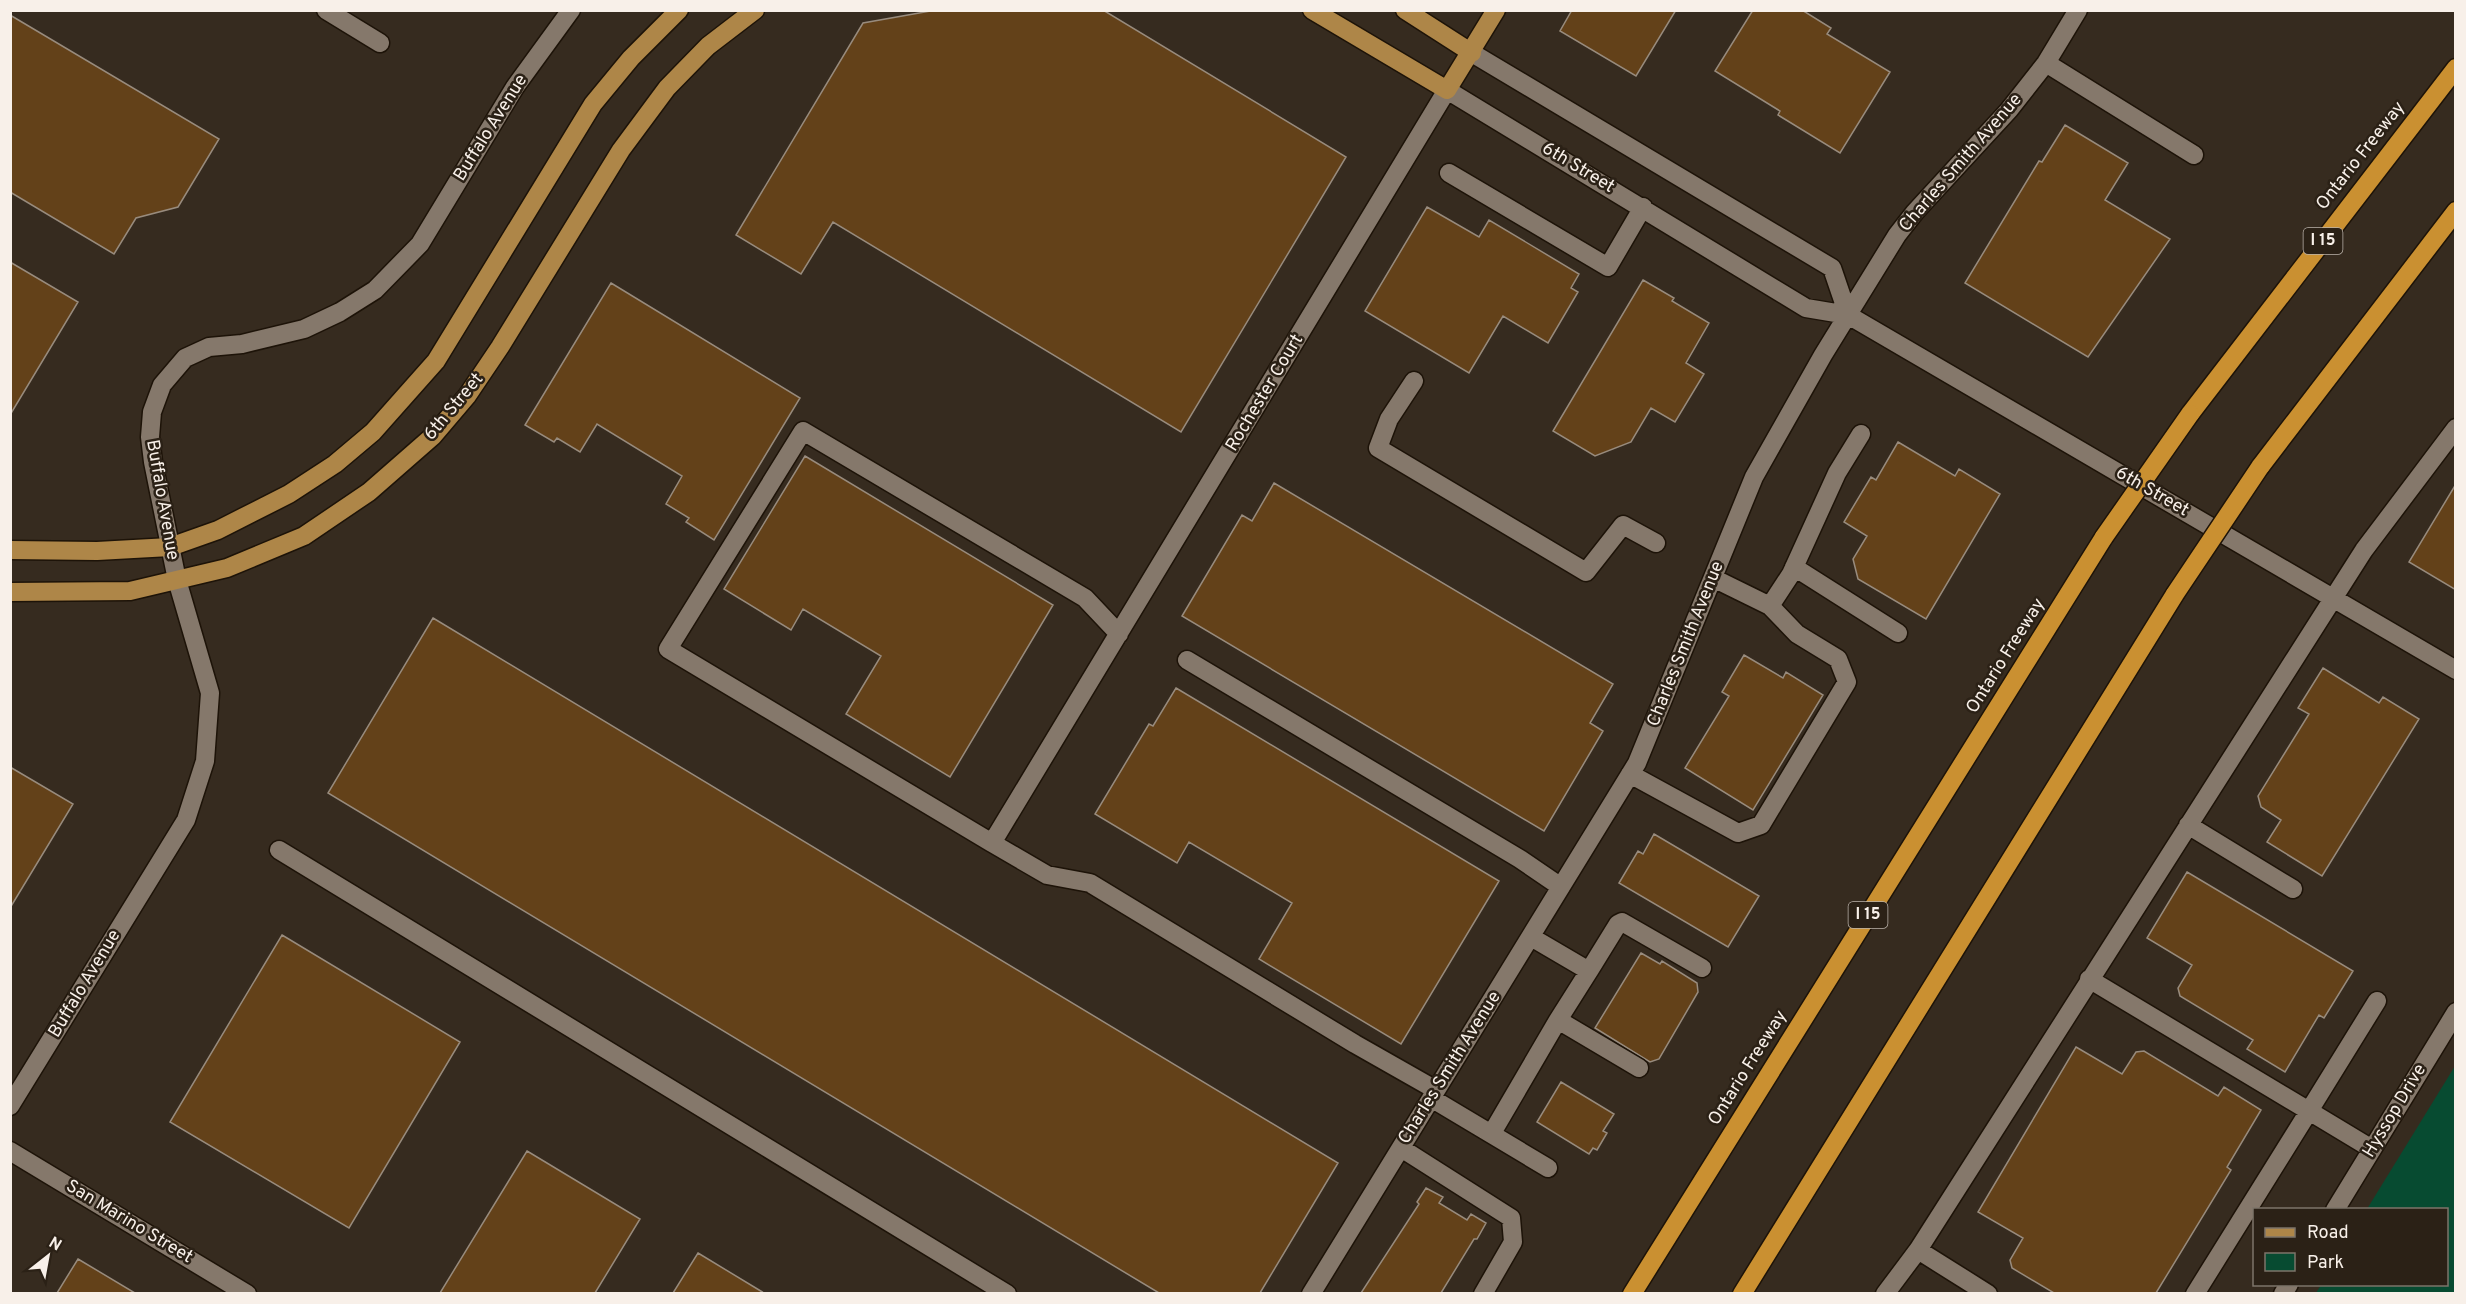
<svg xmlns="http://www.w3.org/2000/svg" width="2466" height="1304" viewBox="0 0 2466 1304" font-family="Overpass,sans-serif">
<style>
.green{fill:#074b31}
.building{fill:#634119;stroke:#988b7d;stroke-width:1.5}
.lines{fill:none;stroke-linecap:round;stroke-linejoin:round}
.minor-casing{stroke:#1d1308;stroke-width:21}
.major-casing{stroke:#1d1308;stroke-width:21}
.highway-casing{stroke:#1d1308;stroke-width:21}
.minor{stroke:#85786b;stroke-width:18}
.major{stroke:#ae8648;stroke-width:18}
.highway{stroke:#ca9031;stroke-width:18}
.highway-bridge-casing{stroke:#1d1308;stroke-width:21;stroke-linecap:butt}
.highway-bridge{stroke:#ca9031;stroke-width:18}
.labels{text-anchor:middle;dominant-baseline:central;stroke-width:5;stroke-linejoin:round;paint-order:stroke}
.shield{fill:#2b2116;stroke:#bab2aa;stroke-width:1.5}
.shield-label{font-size:16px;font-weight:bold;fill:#f8f0e9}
.street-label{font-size:18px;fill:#f8f0e9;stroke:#2b2116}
</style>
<rect width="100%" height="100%" fill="#362b1f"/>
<path class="green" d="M2455,1066V1293H2316L2321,1285L2446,1284V1210L2367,1209Z"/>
<path class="building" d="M936,10H1103L1346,157L1181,432L833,222L801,274L736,235L863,23Z
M1572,10H1676L1636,76L1560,31Z
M1753,10H1802L1831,28L1827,34L1890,72L1840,153L1778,115L1780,111L1715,71Z
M10,15L219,139L178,207L136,218L114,254L10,192Z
M2065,125L2128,163L2105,200L2170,239L2088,357L1965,283L2039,161L2042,162Z
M1427,207L1479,237L1489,220L1579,274L1571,288L1578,292L1548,343L1503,316L1469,373L1365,311Z
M10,262L78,302L10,415Z
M1643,280L1674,298L1672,301L1709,323L1686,363L1704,374L1675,422L1651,408L1631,442L1595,456L1553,431Z
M611,283L800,398L714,540L686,522L689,518L666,504L682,476L597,424L580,452L557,438L554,442L525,425Z
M1898,442L1955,476L1959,469L2000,494L1926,619L1858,579L1853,559L1867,536L1844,522L1871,477L1876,480Z
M805,456L1053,605L950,777L846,714L881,656L803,609L791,630L724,589Z
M1274,483L1613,684L1590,723L1603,731L1544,831L1182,616L1242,515L1252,521Z
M2456,484V590L2409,562Z
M433,618L1338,1163L1260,1293H1159L328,793Z
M1744,655L1783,678L1786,672L1823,695L1753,810L1685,768L1729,696L1722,692Z
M2323,668L2379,703L2383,697L2419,719L2322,876L2267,842L2281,820L2261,807L2258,796L2309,714L2298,708Z
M1176,688L1499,881L1401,1044L1259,959L1292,903L1189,842L1177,863L1095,814L1149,724L1153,726Z
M10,767L73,804L10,908Z
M1654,834L1759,896L1728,947L1619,883L1638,851L1643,854Z
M2187,872L2353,971L2324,1018L2319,1015L2285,1072L2247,1049L2253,1040L2180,996L2178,988L2192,965L2147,938Z
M282,935L460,1042L349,1228L170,1122Z
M1641,953L1660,964L1662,961L1697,983L1698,992L1659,1059L1650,1062L1595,1028Z
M2076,1047L2122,1074L2136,1052L2144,1051L2218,1096L2224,1087L2261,1110L2227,1167L2231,1170L2156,1293H2054L2012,1268L2010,1260L2023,1238L1978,1212Z
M1561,1082L1614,1114L1603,1131L1607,1133L1597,1150L1593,1148L1589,1154L1537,1122Z
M527,1151L640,1219L595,1293H440Z
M1426,1188L1443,1197L1439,1203L1467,1220L1471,1214L1486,1223L1477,1239H1474L1441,1293H1361L1419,1204L1417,1202Z
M698,1253L764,1293H673Z
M78,1259L135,1293H57Z"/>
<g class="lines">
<g class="minor-casing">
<path id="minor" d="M326,10L380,43
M1472,53L1832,268L1848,315
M2046,63L2194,155
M1449,173L1608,267L1643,207
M1414,381L1389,419L1378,448L1586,572L1623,525L1656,543
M1794,567L1898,633
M1770,606L1791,574L1837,473L1861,434
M1187,660L1520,859L1561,887
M1630,774L1738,833L1761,825L1847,682L1838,659L1797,634L1770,606L1713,578
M2188,825L2293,889
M992,843L668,649L803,431L1085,598L1119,634
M279,850L1007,1294
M1531,937L1589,971L1558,1020L1639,1068
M1589,971L1618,924L1622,922L1702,968
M2089,979L2309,1111L2377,1001
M1436,1090L1355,1044L1090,883L1047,875L992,843L1447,90L1806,308L1848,315L2456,670
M1431,1098L1548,1168
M10,1106L186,820L205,761L210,693L177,580L153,462L150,437L152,412L162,385L185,358L209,347L242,344L304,329L340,312L375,290L420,244L515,87L571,10
M1492,1133L1558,1020
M1401,1148L1511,1218L1513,1242L1483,1294
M10,1151L247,1294
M2335,1210L2456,1012
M1311,1294L1637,763L1754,477L1823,355L1897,235L1915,212L2009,110L2046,63L2078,10
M1885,1294L1918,1250
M1988,1294L1918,1250L2364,550L2456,428
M2195,1294L2309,1111L2372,1149
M2283,1294L2289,1284"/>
</g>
<g class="major-casing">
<path id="major" d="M1312,10L1447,90L1496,10
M1405,10L1472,53
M10,550L97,551L170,547L218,530L289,494L335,464L373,432L436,361L593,104L631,58L679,10
M10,592L130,591L227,568L304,536L369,492L433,436L467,396L500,347L621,150L667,88L708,46L755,10"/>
</g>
<g class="highway-casing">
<path id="highway" d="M2190,414L2456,68
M2260,467L2456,211
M1632,1294L2104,537
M1742,1294L2175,594"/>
</g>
<use href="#minor" class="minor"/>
<use href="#major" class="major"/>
<use href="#highway" class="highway"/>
<g class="highway-bridge-casing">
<path id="highway-bridge" d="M2104,537L2190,414
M2175,594L2260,467"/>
</g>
<use href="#highway-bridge" class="highway-bridge"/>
</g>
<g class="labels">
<g class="shield">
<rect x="2303.5" y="228" width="39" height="26" rx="4.5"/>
<rect x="1848.5" y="902" width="39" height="26" rx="4.5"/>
</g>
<g class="shield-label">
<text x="2323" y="241">I 15</text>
<text x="1868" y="915">I 15</text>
</g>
<g class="street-label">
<text transform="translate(491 128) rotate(-58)">Buffalo Avenue</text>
<text transform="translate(2361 156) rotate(-52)">Ontario Freeway</text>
<text transform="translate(1961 163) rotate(-49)">Charles Smith Avenue</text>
<text transform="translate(1578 168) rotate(31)">6th Street</text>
<text transform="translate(1265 393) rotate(-59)">Rochester Court</text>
<text transform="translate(454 407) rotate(-50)">6th Street</text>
<text transform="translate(2152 492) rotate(30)">6th Street</text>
<text transform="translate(162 500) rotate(80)">Buffalo Avenue</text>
<text transform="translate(1686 644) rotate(-68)">Charles Smith Avenue</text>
<text transform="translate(2006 656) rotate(-58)">Ontario Freeway</text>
<text transform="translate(85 984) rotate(-59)">Buffalo Avenue</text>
<text transform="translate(1450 1068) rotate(-58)">Charles Smith Avenue</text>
<text transform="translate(1748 1068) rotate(-58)">Ontario Freeway</text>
<text transform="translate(2395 1111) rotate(-59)">Hyssop Drive</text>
<text transform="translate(129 1222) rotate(31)">San Marino Street</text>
</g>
</g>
<rect width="2466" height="1304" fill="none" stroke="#f8f0e9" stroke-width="24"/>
<rect x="2253" y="1208" width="195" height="78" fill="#2b2116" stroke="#7d746a" stroke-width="1.5"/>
<rect x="2265" y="1228" width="30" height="9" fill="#ae8648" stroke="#7d746a" stroke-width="1.5"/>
<text x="2307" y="1238" font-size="18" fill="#f8f0e9">Road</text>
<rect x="2265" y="1253" width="30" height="18" fill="#074b31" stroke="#7d746a" stroke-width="1.5"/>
<text x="2307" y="1268" font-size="18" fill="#f8f0e9">Park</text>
<g transform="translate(48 1256) rotate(31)" stroke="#2b2116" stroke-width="4.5" paint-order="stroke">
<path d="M0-4.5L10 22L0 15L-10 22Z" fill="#f8f0e9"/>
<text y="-9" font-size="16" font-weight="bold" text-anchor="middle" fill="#f8f0e9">N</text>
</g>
</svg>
